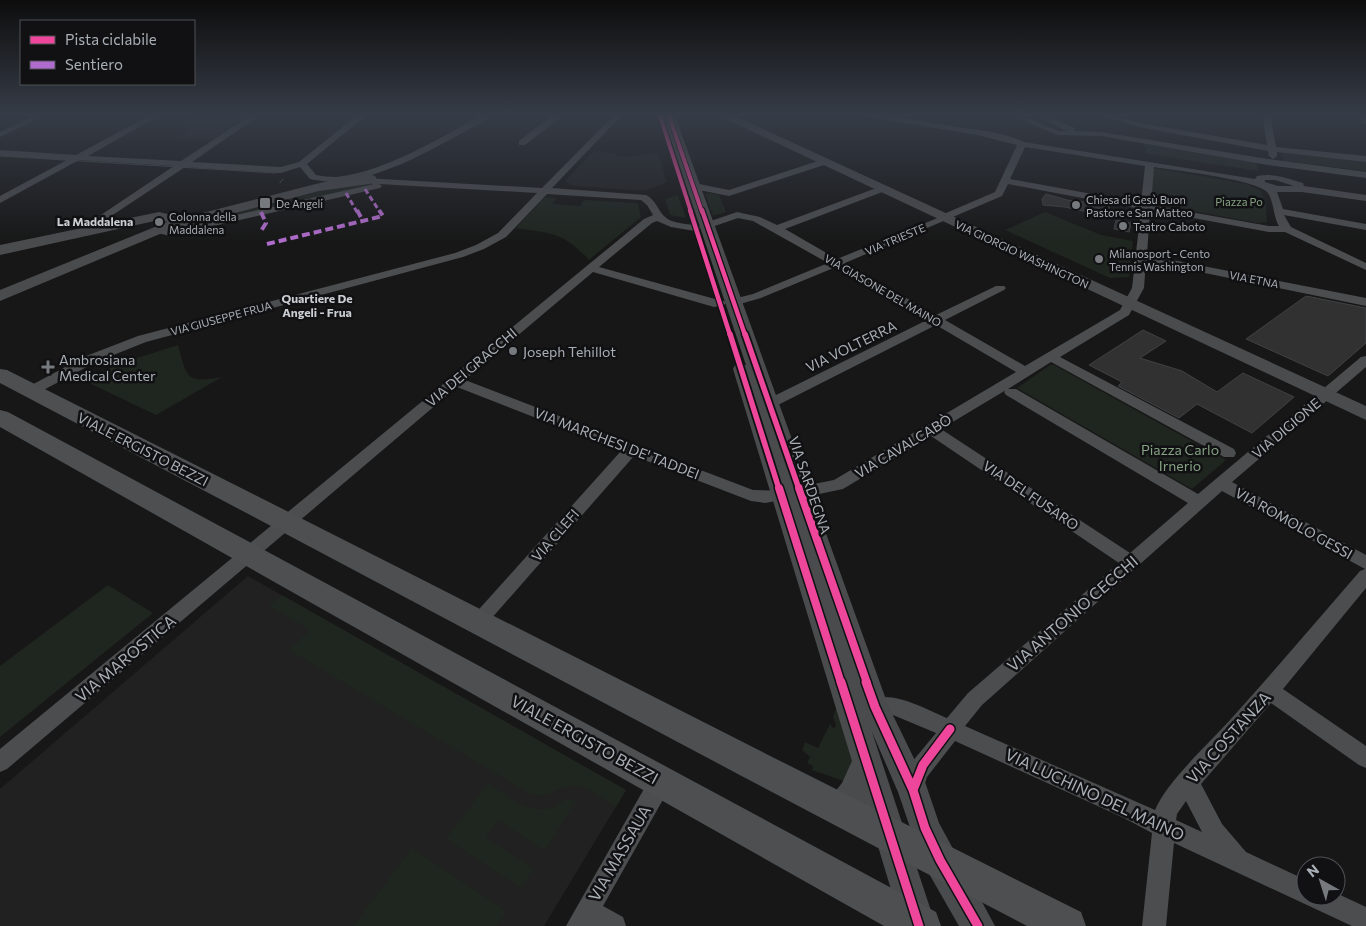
<svg xmlns="http://www.w3.org/2000/svg" width="1366" height="926" viewBox="0 0 1366 926" font-family="Commissioner,sans-serif">
<style>
.built{fill:#212122}
.green{fill:#1f251f}
.building{fill:#313132;stroke:#3f4143}
.lines{fill:none;stroke-linecap:round;stroke-linejoin:round}
.street{fill:#4b4d4f;fill-rule:evenodd}
.secondary{fill:#4a4b4d;fill-rule:evenodd}
.primary{fill:#4d4f51;fill-rule:evenodd}
.tram{stroke:#4c4d4e;stroke-width:1}
.quiet-far1{stroke:#b06ccc;stroke-width:3;stroke-dasharray:5.5 3;stroke-linecap:butt}
.quiet{stroke:#b06ccc;stroke-width:4;stroke-dasharray:8 4;stroke-linecap:butt}
.cycleway-far4-casing{stroke:#111113;stroke-width:5.5}
.cycleway-far3-casing{stroke:#111113;stroke-width:7}
.cycleway-far2-casing{stroke:#111113;stroke-width:9}
.cycleway-far1-casing{stroke:#111113;stroke-width:11}
.cycleway-casing{stroke:#111113;stroke-width:12}
.cycleway-far4{stroke:#ed469a;stroke-width:4}
.cycleway-far3{stroke:#ed469a;stroke-width:4.5}
.cycleway-far2{stroke:#ed469a;stroke-width:5.5}
.cycleway-far1{stroke:#ed469a;stroke-width:8}
.cycleway{stroke:#ed469a;stroke-width:9}
.poi-dot{fill:#767a7e;stroke:#111113;stroke-width:2}
.labels{text-anchor:middle;dominant-baseline:central;stroke-width:5;stroke-linejoin:round;paint-order:stroke}
.far-poi-label{font-size:11px;fill:#a9afb6;stroke:#111113;text-anchor:start}
.far-park-label{font-size:11px;fill:#85a082;stroke:#111113}
.far-street-label{font-size:11px;fill:#a9afb6;stroke:#111113}
.far-neighbourhood-label{font-size:12px;font-weight:bold;fill:#caced3;stroke:#111113}
.street-label{font-size:14px;fill:#a9afb6;stroke:#111113}
.poi-label{font-size:14px;fill:#a9afb6;stroke:#111113;text-anchor:start}
.park-label{font-size:14px;fill:#85a082;stroke:#111113}
.near-street-label{font-size:16px;fill:#a9afb6;stroke:#111113}
</style>
<rect width="100%" height="100%" fill="#171717"/>
<path class="built" d="M211,113H253L243,117L212,140L176,138L191,128L173,127L188,117Z
M594,151L617,154L616,155L624,157L658,153L667,182L645,191L572,186L565,181Z
M248,576L626,790L544,926H0V789Z"/>
<path class="green" d="M1140,142L1257,162L1258,171L1148,154L1145,151L1147,149Z
M1280,151L1366,160V171L1284,161Z
M1153,168L1246,184L1261,191L1266,204L1267,222L1258,223L1149,203Z
M385,182L174,230L169,229L343,185Z
M709,193L719,195L726,212L713,216L705,194Z
M674,196H678L686,218L670,215L665,199Z
M544,197L556,198L553,204L580,206L584,200L638,203L641,217L589,260C562,231 552,234 516,228Z
M1045,212L1101,235L1133,241L1129,277L1110,278L1005,230Z
M178,345C187,377 185,384 222,377L156,415L85,381L115,365Z
M1050,365H1054L1226,460L1192,489L1017,388Z
M108,585L153,613L0,737V666Z
M282,595L626,790L616,807C604,800 587,785 573,786C555,787 551,799 530,794L289,650L310,630L269,606Z
M839,700L853,757L849,783L812,770L813,766L807,763L810,757L802,750L805,742L818,748L830,724L834,729L836,725L833,717Z
M488,783C507,795 529,816 553,807C557,805 562,801 567,799L576,801L545,851L498,820L486,838L534,868L521,888L446,839Z
M412,848L507,911L497,926H353Z"/>
<path class="building" d="M1046,194L1067,200L1109,205L1110,217L1065,207L1043,205L1042,199Z
M1116,220L1131,223L1129,232L1114,229Z
M1306,296L1366,308V343L1328,376L1246,339Z
M1143,330L1166,341L1140,358L1182,371L1217,392L1243,373L1294,397L1252,433L1197,404L1179,418L1118,386L1122,382L1089,365Z"/>
<g class="lines">
<path class="street" d="M40,113H50L0,137V132Z
M154,113H164L88,156L181,161L254,113H263L192,162L281,167L299,162L360,113H369L307,164L316,175C322,176 329,177 336,177C383,173 444,136 485,113H495C486,121 473,127 462,133C420,156 359,191 310,179L300,167L281,173L185,167L81,236L76,233L77,231L174,166L79,160L0,203V196L67,160L0,156V150L76,155Z
M555,113H570L561,117L525,145H519V141Z
M616,113H624L552,188L646,195C656,200 657,209 664,216C673,225 688,223 699,226L700,228L695,231L671,227L657,221L652,223L599,267L715,299L724,301L726,303L724,305L714,307L593,272L465,380L753,490L787,491L789,495L787,499L765,503L751,501L634,456L484,627L478,630L472,627L469,622L472,617L621,451L457,387L7,769L0,772V749L555,292L644,219L653,215L647,205L641,200L547,194L506,237L484,249L463,257L146,342L96,362L36,394H26L24,391L26,388L86,356L138,336L455,253L476,245L498,233L537,193L379,184L382,186L380,188L170,236L154,232L153,230L154,228L170,230L374,184L361,183V179L364,178L542,188Z
M852,113C887,113 922,121 956,127C978,130 1004,132 1024,142L1255,179L1257,176C1274,173 1287,178 1303,183L1304,186L1366,195V201L1302,192H1277L1283,209L1366,224V230L1284,215L1291,227L1366,263V270L1285,232H1269L1150,210L1147,255L1366,298V306L1146,261L1144,288L1129,315L1060,357L1234,449L1236,453L1234,457H1224L1051,362L1008,389H1016L1198,494L1361,357L1366,356V367L1232,482L1366,555V588L1283,689L1366,746V768L1359,765L1271,703L1201,784L1222,824L1246,852L1306,880V896H1336V893L1366,907V926H1352L1174,843L1166,926H1142L1152,833L1124,818L955,741L927,777L921,796L913,799L905,796L902,788L912,762L936,733L893,715L875,716L868,714L865,707L868,700C894,690 922,708 947,718L968,693L1119,563L931,436L843,489L800,498L794,496L792,492L794,488L834,480L1016,372L936,325L774,407H764L762,404L764,401L927,320L836,267L761,298L733,306L729,304L727,302L729,300L753,294L828,263L753,221L738,218L706,229L701,226L702,224L737,212L760,217L777,225L879,187H885V191L785,229L837,259L945,215L946,213L995,192L1017,145L978,135L856,115ZM1025,147L1145,166L1141,203L1010,179ZM1154,167C1173,170 1260,180 1268,193C1274,202 1273,216 1279,226H1269L1151,205ZM1265,180H1275L1294,186H1278L1265,182ZM1008,184L1141,209L1132,288L1120,310L1025,366L945,320L1004,290L1006,288L1004,286H996L936,315L845,263L1002,196ZM1006,390L1004,392L1006,395L1188,503L1130,553L941,429ZM1222,491L1365,569L1360,571C1317,621 1274,671 1230,720C1209,743 1166,783 1155,810L965,726L982,705ZM1186,801L1202,832L1176,820L1177,814Z
M1004,113H1015L1059,131H1067L1030,113H1040L1075,128V131L1101,132L1268,159L1366,172V178L1268,165L1101,136L1058,135Z
M1093,113H1106L1140,123L1267,145L1262,113H1270L1276,147L1366,156V162L1277,152V156L1273,159L1269,156L1268,151L1139,127Z
M1356,113H1364L1366,116V124H1363Z
M824,159L828,162L827,164L729,196L694,189L689,186L694,183L729,190Z
M661,770L669,773L672,781L669,789L603,906L623,917L626,926H566L653,773Z"/>
<path class="secondary" d="M662,113H674L888,705L924,779L939,823L995,926H959L928,872L914,839L898,792L872,732L936,926H902L865,803L852,820L841,825L830,820L825,809L830,798L842,783L852,761L733,369L735,365H746Z
M713,113H728L1366,406V420Z
M363,172L375,176L377,179L369,184L319,191L167,231L0,301V290L167,222L159,220L0,255V245L159,212L177,216L179,219Z"/>
<path class="primary" d="M0,369L7,370C366,550 722,733 1081,912L1086,926H1027C684,747 343,563 0,383Z
M0,410L8,412L936,912L941,926H884L0,427Z"/>
<path class="tram" d="M0,156L275,173C312,164 337,137 366,113
M280,183L283,179"/>
<path class="quiet-far1" d="M365,189L380,212
M346,193L357,212"/>
<path class="quiet" d="M357,210L363,221
M261,212L266,223L261,231
M267,244L383,216L379,210"/>
<g class="cycleway-far4-casing">
<path id="cycleway-far4" d="M659,113L691,212
M668,113L702,212"/>
</g>
<g class="cycleway-far3-casing">
<path id="cycleway-far3" d="M690,210L730,335
M702,210L745,335"/>
</g>
<g class="cycleway-far2-casing">
<path id="cycleway-far2" d="M730,334L779,489
M745,334L799,489"/>
</g>
<g class="cycleway-far1-casing">
<path id="cycleway-far1" d="M779,488L841,683
M799,488L867,683"/>
</g>
<g class="cycleway-casing">
<path id="cycleway" d="M841,682L919,926
M866,682L875,707L913,790L925,828L940,860L978,926
M913,790L923,765L950,729"/>
</g>
<use href="#cycleway-far4" class="cycleway-far4"/>
<use href="#cycleway-far3" class="cycleway-far3"/>
<use href="#cycleway-far2" class="cycleway-far2"/>
<use href="#cycleway-far1" class="cycleway-far1"/>
<use href="#cycleway" class="cycleway"/>
</g>
<linearGradient id="sky" x2="0" y2="1"><stop stop-color="#0d0d0d"/><stop offset="0.47" stop-color="#363c47"/><stop offset="1" stop-color="#363c47" stop-opacity="0"/></linearGradient>
<rect width="1366" height="243" fill="url(#sky)"/>
<g class="poi-dot">
<rect x="259" y="197" width="12" height="12" rx="2.5"/>
<circle cx="1076" cy="205" r="5"/>
<circle cx="159" cy="222" r="5"/>
<circle cx="1123" cy="226" r="5"/>
<circle cx="1099" cy="259" r="5"/>
<circle cx="513" cy="351" r="5"/>
<path d="M45.5 359.5h5v5h5v5h-5v5h-5v-5h-5v-5h5z"/>
</g>
<g class="labels">
<g class="far-poi-label">
<text x="1086" y="199">Chiesa di Gesù Buon<tspan x="1086" dy="13">Pastore e San Matteo</tspan></text>
<text x="276" y="203">De Angeli</text>
<text x="169" y="216">Colonna della<tspan x="169" dy="13">Maddalena</tspan></text>
<text x="1133" y="226">Teatro Caboto</text>
<text x="1109" y="253">Milanosport - Cento<tspan x="1109" dy="13">Tennis Washington</tspan></text>
</g>
<g class="far-park-label">
<text x="1239" y="201">Piazza Po</text>
</g>
<g class="far-street-label">
<text transform="translate(895 239) rotate(-23)">VIA TRIESTE</text>
<text transform="translate(1022 254) rotate(25)">VIA GIORGIO WASHINGTON</text>
<text transform="translate(1254 279) rotate(11)">VIA ETNA</text>
<text transform="translate(883 290) rotate(30)">VIA GIASONE DEL MAINO</text>
<text transform="translate(221 318) rotate(-15)">VIA GIUSEPPE FRUA</text>
</g>
<g class="far-neighbourhood-label">
<text x="95" y="221">La Maddalena</text>
<text x="317" y="298">Quartiere De<tspan x="317" dy="14">Angeli - Frua</tspan></text>
</g>
<g class="street-label">
<text transform="translate(851 346) rotate(-26)">VIA VOLTERRA</text>
<text transform="translate(471 367) rotate(-40)">VIA DEI GRACCHI</text>
<text transform="translate(1286 428) rotate(-40)">VIA DIGIONE</text>
<text transform="translate(617 443) rotate(21)">VIA MARCHESI DE' TADDEI</text>
<text transform="translate(903 446) rotate(-31)">VIA CAVALCABÒ</text>
<text transform="translate(143 449) rotate(27)">VIALE ERGISTO BEZZI</text>
<text transform="translate(810 485) rotate(71)">VIA SARDEGNA</text>
<text transform="translate(1031 495) rotate(34)">VIA DEL FUSARO</text>
<text transform="translate(1294 523) rotate(29)">VIA ROMOLO GESSI</text>
<text transform="translate(555 535) rotate(-49)">VIA CLEFI</text>
</g>
<g class="poi-label">
<text x="523" y="351">Joseph Tehillot</text>
<text x="59" y="359">Ambrosiana<tspan x="59" dy="16">Medical Center</tspan></text>
</g>
<g class="park-label">
<text x="1180" y="449">Piazza Carlo<tspan x="1180" dy="16">Irnerio</tspan></text>
</g>
<g class="near-street-label">
<text transform="translate(1072 613) rotate(-41)">VIA ANTONIO CECCHI</text>
<text transform="translate(125 658) rotate(-40)">VIA MAROSTICA</text>
<text transform="translate(1228 737) rotate(-48)">VIA COSTANZA</text>
<text transform="translate(585 739) rotate(29)">VIALE ERGISTO BEZZI</text>
<text transform="translate(1095 794) rotate(25)">VIA LUCHINO DEL MAINO</text>
<text transform="translate(619 853) rotate(-60)">VIA MASSAUA</text>
</g>
</g>
<rect x="20" y="20" width="175" height="65" fill="#111113" stroke="#4e5054"/>
<rect x="30" y="36" width="25" height="8" fill="#ed469a" stroke="#4e5054"/>
<text x="65" y="45" font-size="15" fill="#a9afb6">Pista ciclabile</text>
<rect x="30" y="61" width="25" height="8" fill="#b06ccc" stroke="#4e5054"/>
<text x="65" y="70" font-size="15" fill="#a9afb6">Sentiero</text>
<g transform="translate(1321 881) rotate(321)"><circle r="24" fill="#111113" stroke="#4e5054"/>
<path d="M0-4L9 19L0 12L-9 19Z" fill="#767a7e"/>
<text y="-8" font-size="14" font-weight="bold" text-anchor="middle" fill="#a9afb6">N</text>
</g>
</svg>
